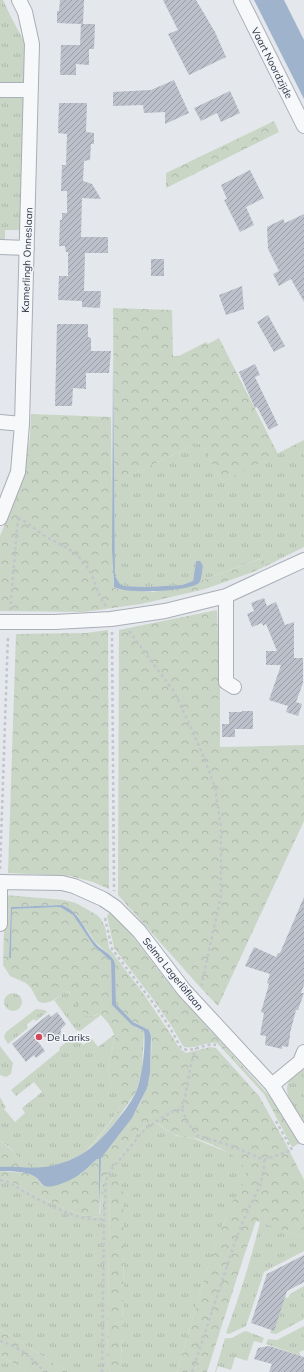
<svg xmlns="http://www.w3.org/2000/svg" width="304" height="1372" viewBox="0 0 304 1372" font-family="Mulish,sans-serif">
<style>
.grass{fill:url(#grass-tufts)}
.forest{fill:url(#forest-crowns)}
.water{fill:#9fb4cc}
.building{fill:url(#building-hatch)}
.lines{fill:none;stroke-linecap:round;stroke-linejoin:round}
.minor-casing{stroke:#a9aeb7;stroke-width:16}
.path{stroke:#c2c5cb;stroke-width:2.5;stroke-dasharray:3 3;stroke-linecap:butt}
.minor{stroke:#f7f8fa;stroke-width:14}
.poi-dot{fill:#d1495b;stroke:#f4f6f9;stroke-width:1.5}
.labels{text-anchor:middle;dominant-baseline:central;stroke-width:3;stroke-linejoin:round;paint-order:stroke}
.street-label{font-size:10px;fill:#2b3445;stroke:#f4f6f9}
.poi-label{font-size:10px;fill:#2b3445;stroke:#f4f6f9;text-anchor:start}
</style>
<defs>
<pattern id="grass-tufts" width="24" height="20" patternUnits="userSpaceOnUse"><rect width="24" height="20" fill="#c9d6c5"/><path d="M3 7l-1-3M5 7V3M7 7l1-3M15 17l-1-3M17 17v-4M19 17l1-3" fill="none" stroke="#adb8ab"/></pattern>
<pattern id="forest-crowns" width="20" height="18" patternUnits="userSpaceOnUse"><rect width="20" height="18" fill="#c9d6c5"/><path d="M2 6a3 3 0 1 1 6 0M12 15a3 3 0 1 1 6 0" fill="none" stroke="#adb8ab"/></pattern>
<pattern id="building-hatch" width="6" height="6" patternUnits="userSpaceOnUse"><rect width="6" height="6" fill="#bbc0ca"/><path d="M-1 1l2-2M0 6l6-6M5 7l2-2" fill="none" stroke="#989da6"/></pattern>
</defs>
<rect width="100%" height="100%" fill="#e4e7ec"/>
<path class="grass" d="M0,0H3L11,17L25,43L26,84L0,87Z
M0,97H25L22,230H5V243L0,242Z
M304,440V547L266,566L262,558L200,581L203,566L196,561L193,581L182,585L146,587L124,586L120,584L115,576L114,483L200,442L222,482Z
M67,991L94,1016L100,1014L101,1015L80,1031L76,1030L54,1000Z
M4 1002a9 9 0 1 1 18 0a9 9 0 1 1-18 0Z
M36,1009L45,1010L47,1012L36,1021L34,1019L26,1025L28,1028L8,1044L4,1037L6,1032Z
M115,1034V1038C112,1049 106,1065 110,1077C113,1086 125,1093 122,1103C120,1110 91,1148 85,1152C76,1159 45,1171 33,1168C22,1165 16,1153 8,1146C5,1144 3,1143 0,1141V1097L6,1108L4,1109L15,1122L25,1113L22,1108L42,1092L34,1082L16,1096L11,1090L60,1050L59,1048L75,1035L83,1045L92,1039L98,1047Z
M0,1046L13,1063L11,1074L6,1077L0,1075Z
M304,1066V1123C300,1119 297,1113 294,1107C281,1085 287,1082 304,1066Z
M155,1122L166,1130L177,1136L193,1138L234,1155C240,1160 247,1167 246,1175C246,1185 237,1194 233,1203C229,1210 226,1218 223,1225C204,1273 192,1323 177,1372H121L124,1252L114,1178L110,1181L107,1372H68L0,1329V1178L9,1180L30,1193L80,1215L99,1217L102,1220L103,1185L105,1177L139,1131L149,1123Z
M260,1222L304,1237V1251L264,1272L246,1326L229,1334L226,1333C239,1297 251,1260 260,1222Z
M304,1286V1319L276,1334L270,1333L285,1297L288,1298L290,1294Z
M304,1326V1350L299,1352L301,1356L266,1344L268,1339L277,1340Z
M246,1331L264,1338L262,1343L254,1341L247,1361L235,1357L231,1370L218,1366L216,1372H215L225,1338C235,1340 237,1333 246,1331Z
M0,1355L28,1372H0Z"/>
<path class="forest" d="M274,121L279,132L166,188V173Z
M113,308L172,310L173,356H179L206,342L208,344L219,338L278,454L222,482L200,442L114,483Z
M31,414L111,417L113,581L114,587L117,589L153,592L198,584L200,581L263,558L266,566L253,572L205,589L141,604L84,612L0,611V536L23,479L30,437Z
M217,610L220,688V747L304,745V821L218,1006L200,987L118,895L119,630Z
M108,630L109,889L93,882L70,876L8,873L16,634L86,633Z
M6,895L64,900L76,903L97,915L101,919L105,927L109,948L145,996L170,1033L179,1048L186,1053L210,1047L216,1048L259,1096L286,1144L304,1180V1237L256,1221L243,1259L207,1372H177C193,1321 205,1267 226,1218C228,1212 230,1207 233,1201C239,1190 251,1178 243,1166C235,1153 208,1142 194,1138C188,1137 181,1137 176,1135C168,1132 162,1126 155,1122L149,1123L139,1131L105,1177L103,1186L102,1221L99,1217L80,1215L30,1193L9,1180L0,1178V1171L27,1173L36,1176L42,1185L81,1174L97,1159H99V1214H100C101,1204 99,1162 102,1156C105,1150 113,1143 117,1137C139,1109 149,1093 151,1057C151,1048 153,1038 149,1030L133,1022L116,1004L115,964L113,958L95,942L77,915L64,906L61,905L11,907L9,958H10L11,957L12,909L60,907L73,915L94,946L111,961L112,1005L137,1028L144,1031L142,1072L136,1092L116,1121L97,1144L87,1152C94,1143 122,1110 122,1101C123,1091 114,1088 111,1080C105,1068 112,1050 115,1038C113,1028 107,1021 100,1014L88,1017L84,1014L69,992L67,991L50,1002L42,1003L38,1001L31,988L26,983L10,976L3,965L5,898Z
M110,912L127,929L173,989L274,1101L292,1127L300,1143L292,1147L264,1094L217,1043C205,1041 193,1051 183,1046L171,1025L156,1003L114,948L107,916Z
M0,1141C13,1149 20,1160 33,1168L0,1167Z
M114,1178H118L121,1182L123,1192L124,1252L121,1372H107L110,1180Z
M0,1329L68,1372H28L0,1355Z"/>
<path class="water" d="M254,0H284L304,40V99Z
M113,357L115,576L120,584L124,586L146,587L182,585L193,581L196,561H200L203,566C202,570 202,580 199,583C188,592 124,594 114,587L112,549Z
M62,905C80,912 84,930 96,944C102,951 114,955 115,964L116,1004L133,1022L149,1030L151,1036L150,1073L147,1088L132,1118L101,1158L99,1215V1159H97C91,1164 86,1170 80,1174C74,1179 53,1189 45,1186C40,1184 39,1178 34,1176C24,1171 11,1171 0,1171V1167C18,1166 37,1170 55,1165C82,1158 97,1145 114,1124C122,1114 131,1103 136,1092C142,1078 146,1046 144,1031L132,1025L112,1005L111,961L94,946L73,915L60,907L12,909L11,957V958H9L11,907Z"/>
<path class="building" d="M60,0H84L83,24H95L94,49H89V65L76,64V75H60L61,45H80L81,24L57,23V11H59Z
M163,0H196L215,32L226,57L189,75L168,34L178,30Z
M174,80L189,113L165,124V112L144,113L143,105L113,106V92L151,90Z
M230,91L240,113L221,122L217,113L201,121L194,108Z
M59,103H87L86,132L94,133V144H91L90,160L84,161L83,181L92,184L101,199L82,198L81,237H108V253H85L84,291H101L100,308L82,307V301L58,300L59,276H68V252H66L65,246H59L60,220H62V213H67V191H61L62,165H66L67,134L58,133Z
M250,170L264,198L246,207L254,225L240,232L224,200L227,199L221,185Z
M304,214V302L291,279L279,286L273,274L279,271L268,249L267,227L283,219L285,223Z
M151,259H164V276H151Z
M242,286L244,309L226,315L219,295Z
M268,315L285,346L274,352L257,322Z
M57,324H88V337L91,338V351H111L109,373H86V389L73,388L72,406H55Z
M255,364L260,375L255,377L278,425L269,430L257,407L255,408L239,372Z
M264,598L267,606L276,602L285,625L294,622V658H303V683L296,702L302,704L298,716L286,712L288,706L269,700L281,665H266V651H277L266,624L263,626L262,623L252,627L247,614L254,611L251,603Z
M242,711H253V729H235V737H222V724H229V712H242Z
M304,897V985L301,993H304L298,1010H296L290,1033V1036L288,1047L282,1046V1049L265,1045L266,1036L260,1035L264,1013L261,1012L269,984L267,983L270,974L245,966L254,947L276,957L278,953H280Z
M57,1012L66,1024L61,1029L60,1040L33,1035L45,1051L36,1058L34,1055L26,1062L12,1044L49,1014L51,1017Z
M304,1255V1282L287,1291L274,1331L251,1323L267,1274Z
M269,1346L304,1357V1372H269L272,1364L254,1359L258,1348Z"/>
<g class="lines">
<g class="minor-casing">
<path id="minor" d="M241,0L304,126
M0,90H31
M0,247L27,248
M0,422L22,424
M0,518L18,472L22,424L32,44L25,12L19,0
M226,596V682L234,687
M0,622H55L111,619L165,611L226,596L304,560
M0,882L62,883L74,886L103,899L115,907L139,931L184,990L272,1085L304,1137
M0,924V882
M272,1085L300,1062L304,1052"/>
</g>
<path class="path" d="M18,518C27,522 35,529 43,535C62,546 77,550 89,570C96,582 97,595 106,606
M10,610L18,517
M129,631L175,693L200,748L215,787L221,828V895L201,988
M112,632L114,891
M0,869L8,635
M105,918L112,949L154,1004L169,1026L181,1048C193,1054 204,1042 216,1045
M182,1109L187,1122L198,1136L230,1145L264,1160L292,1150
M276,1121L292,1150
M0,1180C12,1182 15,1187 25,1192C44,1203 82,1223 104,1219
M0,1341L9,1344L25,1353L45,1372
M102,1372L104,1219L106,1180L110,1171L145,1129L171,1112L182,1109C188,1089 188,1069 196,1048
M192,1372L235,1242L246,1214L260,1186L264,1170V1160"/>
<use href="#minor" class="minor"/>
</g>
<circle class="poi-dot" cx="39" cy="1037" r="4"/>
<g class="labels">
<g class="street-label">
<text transform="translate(272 63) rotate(63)">Vaart Noordzijde</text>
<text transform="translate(27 260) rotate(-88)">Kamerlingh Onneslaan</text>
<text transform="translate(173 974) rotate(51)">Selma Lagerlöflaan</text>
</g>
<g class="poi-label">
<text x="47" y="1037">De Lariks</text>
</g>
</g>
</svg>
